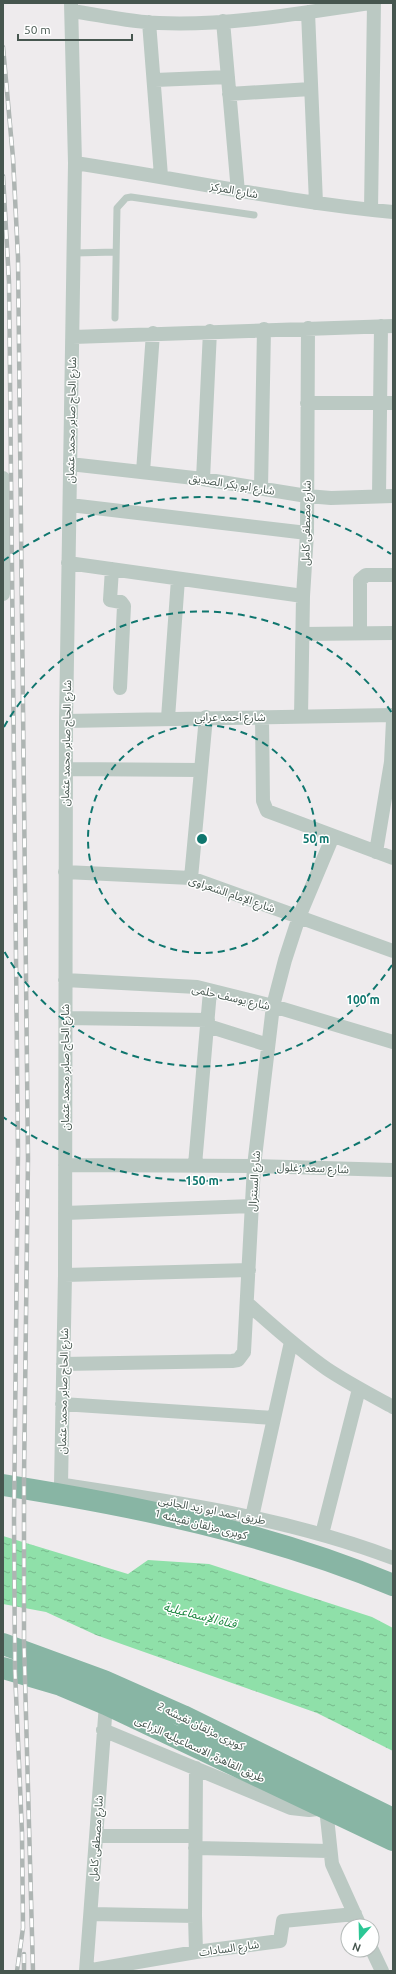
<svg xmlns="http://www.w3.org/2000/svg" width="396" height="1974" viewBox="0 0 396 1974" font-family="Ubuntu,'Noto Sans Arabic',sans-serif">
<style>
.water{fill:url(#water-ripples)}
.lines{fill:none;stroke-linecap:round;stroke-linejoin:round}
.lane{stroke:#bbc9c3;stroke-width:7}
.street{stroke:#bbc9c3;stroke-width:14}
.highway{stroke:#88b5a4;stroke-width:22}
.rail-casing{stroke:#aeb5b3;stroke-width:4.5}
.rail{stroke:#fff;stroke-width:3;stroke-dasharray:9;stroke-linecap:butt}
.ring{fill:none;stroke:#0f766e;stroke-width:2;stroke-dasharray:7 5}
.labels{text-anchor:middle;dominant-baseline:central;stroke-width:3;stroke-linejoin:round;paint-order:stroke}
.street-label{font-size:11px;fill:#46564f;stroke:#fff}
.water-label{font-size:12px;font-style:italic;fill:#1a873e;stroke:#fff}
.centre{fill:#0f766e;stroke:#fff;stroke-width:2}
.ring-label{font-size:12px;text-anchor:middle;font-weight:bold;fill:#0f766e;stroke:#fff;stroke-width:3;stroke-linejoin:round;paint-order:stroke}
</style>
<defs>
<pattern id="water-ripples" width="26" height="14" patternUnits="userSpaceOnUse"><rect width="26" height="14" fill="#8fe0a9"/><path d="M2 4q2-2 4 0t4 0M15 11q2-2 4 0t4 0" fill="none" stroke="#77b88c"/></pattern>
</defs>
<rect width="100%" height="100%" fill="#eeebed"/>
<path class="water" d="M3,1536L128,1574L148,1560L209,1564L372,1617L393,1628V1751L317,1713L96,1635L46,1612L3,1604Z"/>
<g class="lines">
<path class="lane" d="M74,253L116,252
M115,318L117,208L126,198L131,197L254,215"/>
<path class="street" d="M72,11C100,15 130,22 159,23C229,26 301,13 370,3
M308,12L316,203
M223,21L238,192
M149,22L161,176
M155,80L228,77
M229,94L311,89
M75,163C181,179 286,202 393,212
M371,210L374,3
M73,337L393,326
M307,403H393
M70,464L203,479L307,496L331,498L393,496
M143,472L153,333
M3,478V594
M203,479L210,331
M261,488L264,329
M379,496L381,326
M70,505L307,533
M68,563L303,596
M112,569L110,600L121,602L124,606L120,688
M360,632V580L366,575H393
M303,634L393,633
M262,717L263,801L267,811L393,858
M301,717L303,596L307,533L308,328
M168,718L178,579
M66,721L393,715
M66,769L200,770
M376,852L391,762L393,720
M65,872L191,878L393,951
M191,878L206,717
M65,980L197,987L273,1006L393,1042
M65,1018L208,1020
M208,1026L268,1045
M65,1165L254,1166L393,1170
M195,1165L210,991
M65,1213L252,1206
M65,1275L249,1270
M247,1303C273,1326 298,1349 327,1369C348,1383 371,1395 393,1407
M63,1364L232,1361L238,1360L244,1352L254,1166L273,1006L285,960L299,917L333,836
M62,1404L274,1418
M61,1484L65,1275L66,721L75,163L71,3
M64,1485C175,1502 288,1518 393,1558
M252,1517L291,1342
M322,1534L359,1389
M103,1730L291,1808L309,1810L326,1808L332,1864L360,1926
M196,1768L195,1916L196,1952
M97,1836H195
M195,1848L329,1851
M91,1914L195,1916
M372,1950L382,1971
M86,1971L196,1952L280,1941L283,1921L355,1914
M86,1971L106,1704"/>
<path class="highway" d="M3,1485C136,1506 268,1533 393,1585
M3,1644L104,1681L183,1716L393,1819
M3,1668L61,1685L106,1704L393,1840"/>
<g class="rail-casing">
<path id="rail" d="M3,47L13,158L18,257L28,1158L24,1478V1642L33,1971
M3,176L9,282L18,1151L14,1518L15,1671L22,1833L23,1928L17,1971
M24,1954V1971"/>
</g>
<use href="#rail" class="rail"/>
</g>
<g class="ring">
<circle cx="202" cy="839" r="114"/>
<path d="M392 965A228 228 0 0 1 4 951M4 727A228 228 0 0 1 392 713"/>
<path d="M391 1124A342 342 0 0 1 3 1117M3 561A342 342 0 0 1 391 554"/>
</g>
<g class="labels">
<g class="street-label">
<text transform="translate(234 190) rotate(10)">شارع المركز</text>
<text transform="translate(71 420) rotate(-89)">شارع الحاج صابر محمد عثمان</text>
<text transform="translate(232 484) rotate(9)">شارع ابو بكر الصديق</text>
<text transform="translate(306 523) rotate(-89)">شارع مصطفى كامل</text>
<text x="230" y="717">شارع احمد عرابى</text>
<text transform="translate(66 743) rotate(-89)">شارع الحاج صابر محمد عثمان</text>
<text transform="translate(232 894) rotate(19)">شارع الإمام الشعراوى</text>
<text transform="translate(231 997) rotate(13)">شارع يوسف حلمى</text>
<text transform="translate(65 1067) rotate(-90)">شارع الحاج صابر محمد عثمان</text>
<text transform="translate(313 1168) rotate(2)">شارع سعد زغلول</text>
<text transform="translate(254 1181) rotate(-86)">شارع السنترال</text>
<text transform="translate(63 1391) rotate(-89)">شارع الحاج صابر محمد عثمان</text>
<text transform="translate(212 1510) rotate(11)">طريق احمد ابو زيد الجانبى</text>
<text transform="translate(201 1524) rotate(14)">كوبرى مزلقان نفيشه 1</text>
<text transform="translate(201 1726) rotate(26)">كوبرى مزلقان نفيشه 2</text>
<text transform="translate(200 1749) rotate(25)">طريق القاهرة, الاسماعيليه الزراعى</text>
<text transform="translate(96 1838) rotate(-86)">شارع مصطفى كامل</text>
<text transform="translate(229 1948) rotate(-8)">شارع السادات</text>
</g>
<g class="water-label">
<text transform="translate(200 1615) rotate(14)">قناة الإسماعيلية</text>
</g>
</g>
<circle cx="202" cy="839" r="6" class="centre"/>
<g class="ring-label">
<text x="316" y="843">50 m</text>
<text x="363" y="1004">100 m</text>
<text x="202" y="1185">150 m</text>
</g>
<rect width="396" height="1974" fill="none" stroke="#46564f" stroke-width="8"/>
<g transform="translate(360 1938) rotate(200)"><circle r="19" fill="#ffffff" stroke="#b5bbb9"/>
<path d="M0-3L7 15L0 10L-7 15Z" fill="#2cc795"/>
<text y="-6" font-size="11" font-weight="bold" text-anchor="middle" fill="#46564f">N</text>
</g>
<path d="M18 34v6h114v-6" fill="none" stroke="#46564f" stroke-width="2"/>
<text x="24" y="34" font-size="12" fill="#46564f" stroke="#ffffff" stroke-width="3" paint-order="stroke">50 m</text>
</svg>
